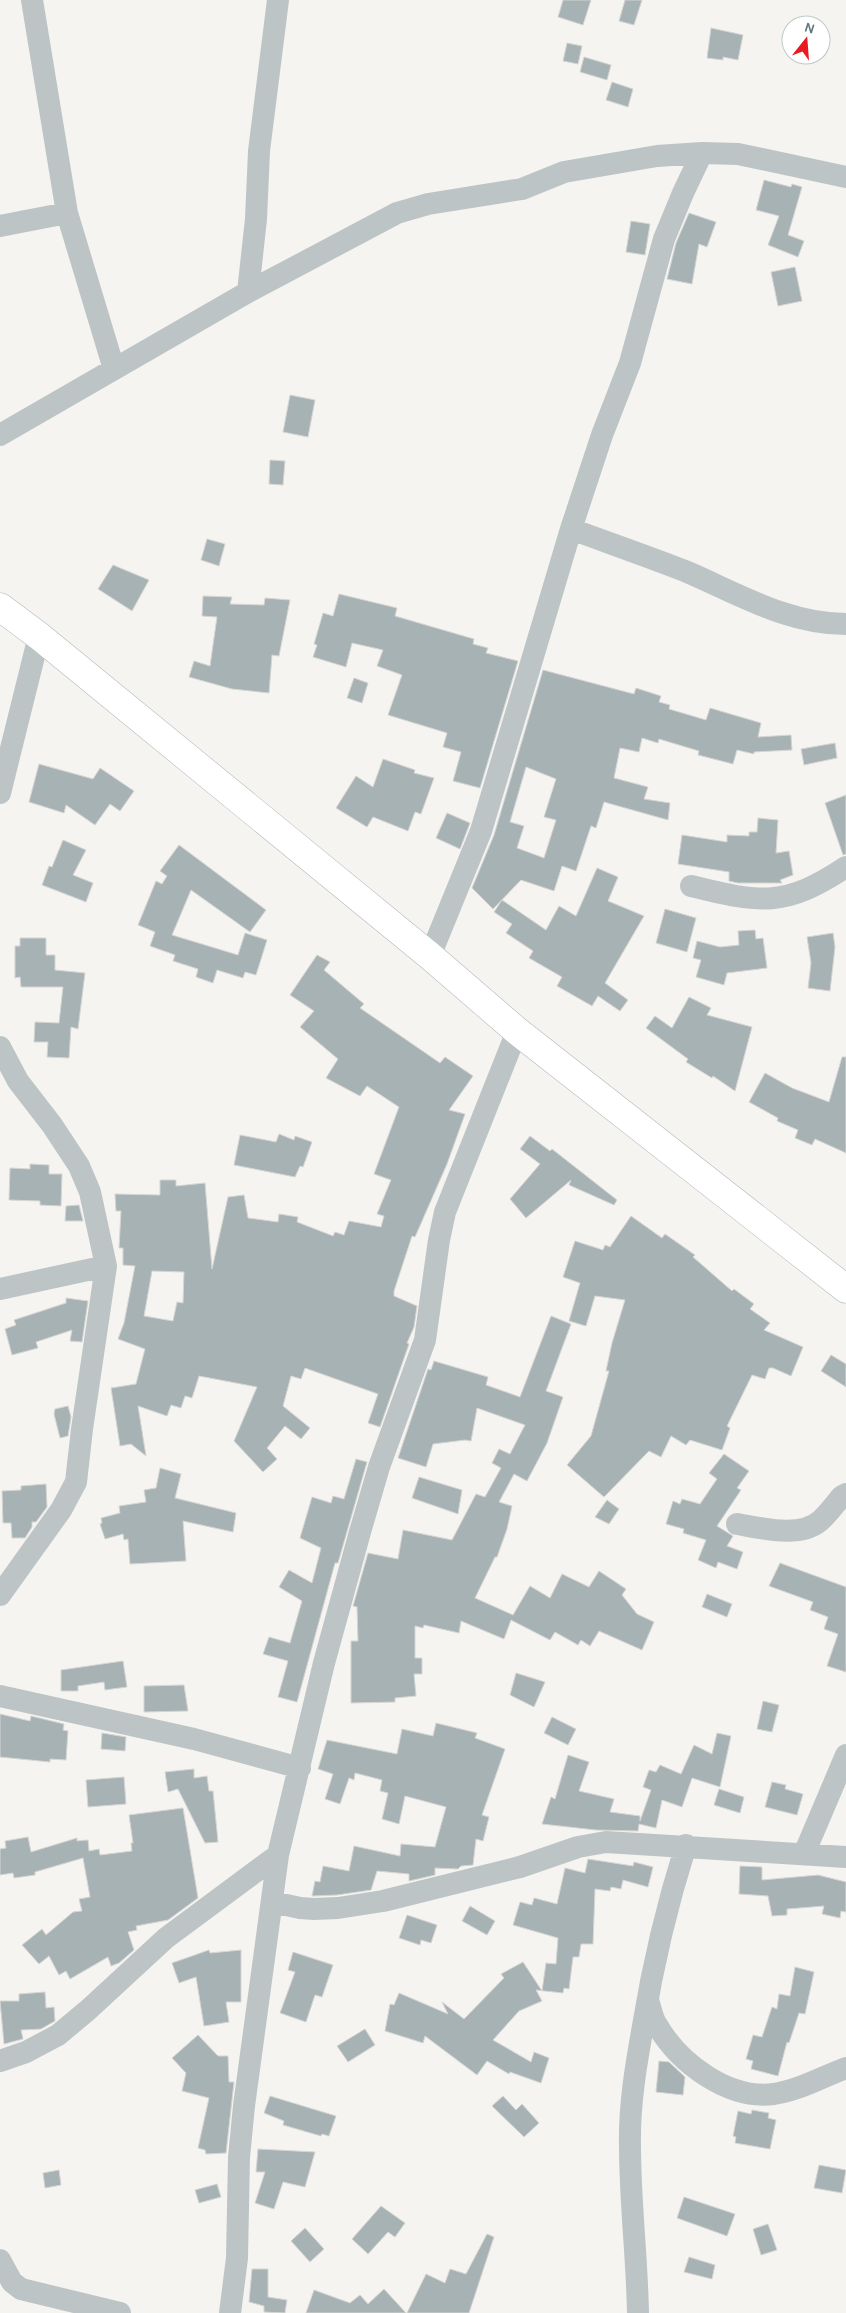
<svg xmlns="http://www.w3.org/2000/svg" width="846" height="2313" viewBox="0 0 846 2313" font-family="Karla,sans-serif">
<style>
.building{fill:#a6b2b4;stroke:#d6d5d3;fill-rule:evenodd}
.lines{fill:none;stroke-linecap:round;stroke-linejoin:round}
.highway-casing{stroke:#b0b7b8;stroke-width:29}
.minor{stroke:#bdc4c6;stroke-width:22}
.highway{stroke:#fff;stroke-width:28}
</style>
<rect width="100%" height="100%" fill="#f5f4f0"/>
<path class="building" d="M563,0H591L583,25L558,17Z
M625,0H642L634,25L619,21Z
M711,28L743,35L738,60L723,57V60L707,58Z
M567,43L582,46L578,64L563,61Z
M584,57L611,65L607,80L580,72Z
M612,82L633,89L628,107L606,100Z
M764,180L791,187L792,184L802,187L788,235L804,241L798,257L768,245L779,216L756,210Z
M689,213L716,222L707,247L699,244L692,284L667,279L676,243Z
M631,221L650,224L645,255L626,252Z
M795,267L802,301L778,306L771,272Z
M290,395L315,400L308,437L283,432Z
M270,460L285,461L283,485L269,484Z
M207,539L225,544L219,566L201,560Z
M113,565L149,580L132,611L98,589Z
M339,594L397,608L395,616L474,639L473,644L488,648L486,653L518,661L480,788L453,781L461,752L443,747L447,733L388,715L402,675L377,666L383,650L352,643L346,667L313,657L317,645L314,644L323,613L333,616Z
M203,596L232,597L230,604L264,605L265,598L290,600L279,656L272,655L269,693L232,689L189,677L194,661L210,666L217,617L202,616Z
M543,670L634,694L636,688L661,696L659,702L670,705L669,709L706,720L710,708L761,723L758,737L791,735L792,750L754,752V754L737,750L733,764L698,755L699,751L659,739L658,743L642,738L639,752L620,748L614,778L648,787L644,799L670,803L668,820L604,802L596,828L591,826L576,871L562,866L554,891L521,880L493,909L472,888L494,835ZM526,767L556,779L544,817L556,820L544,858L517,848L524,826L510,822Z
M354,678L368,683L362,703L347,698Z
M835,743L837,758L804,765L801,749Z
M383,759L415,770L414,773L434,778L421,814L415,812L408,831L373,817L367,827L336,808L356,776L373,787Z
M39,764L93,779L100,768L134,791L120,811L110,804L95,825L66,805L64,813L29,802Z
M846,795V854L843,855L825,803Z
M447,813L470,823L460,849L436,838Z
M758,818L778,820L776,853L789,851L793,875L780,880L782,883H738L729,881V872L678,864L682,835L727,842V835L749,836V832H757Z
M63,840L86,850L73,875L93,883L86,902L42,885L49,866L52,867Z
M179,845L266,910L250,932L191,890L172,935L238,955L245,933L267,940L256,975L245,972L243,978L217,970L213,983L196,977L198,969L173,961L175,955L150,946L155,932L138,925L156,881L162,884L167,876L160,871Z
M597,868L618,877L608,901L644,916L605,983L628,1000L620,1011L598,996L592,1006L557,986L562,977L529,958L533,951L506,933L512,924L494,912L502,900L546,930L559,906L576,916Z
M665,909L696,918L687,952L656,943Z
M755,930L756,939L763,938L767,968L727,973L724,985L696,977L701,960L693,958L697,941L720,947L739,945L738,931Z
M833,933L835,947L830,991L808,988L811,963L807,937Z
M20,938H46V955H55V970L85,973L78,1029L71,1027L69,1058L47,1057L48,1042H34L35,1022L59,1023L63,987H21L20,977L15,978V946H20Z
M317,955L330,962L324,970L364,1004L360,1008L440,1063L445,1057L473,1076L449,1110L465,1114L447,1164L415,1237L412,1236L394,1291V1296L417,1306L414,1327L407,1343L409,1344L380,1427L368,1423L378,1394L305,1368L301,1379L291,1376L283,1406L310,1428L301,1439L285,1426L267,1448L277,1459L263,1472L234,1441L257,1387L199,1376L192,1398L185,1396L181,1408L171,1405L167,1416L138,1406L146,1456L131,1444L120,1446L111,1388L136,1384L145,1349L118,1339L124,1323L135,1266L123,1265V1248H119L121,1211H116L115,1194L160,1195V1180H176V1186L205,1183L212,1269L228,1197L244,1195L248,1218L278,1222L279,1214L298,1217L297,1222L333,1236L335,1232L344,1235L349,1221L381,1227L384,1216L377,1214L391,1180L374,1174L399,1107L367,1086L360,1096L326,1078L338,1059L300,1027L314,1011L290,995ZM152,1271L184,1272L183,1303L177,1302L173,1321L144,1316Z
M689,997L711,1008L707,1015L752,1027L735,1091L713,1076L712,1078L686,1062L688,1059L646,1028L655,1016L672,1028Z
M842,1057H846V1153L815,1139L812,1145L795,1138L798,1130L777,1121L778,1118L749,1102L765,1073L792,1088L829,1102Z
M279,1134L294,1140L295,1136L312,1142L303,1167L300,1166L295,1177L234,1165L240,1135L276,1142Z
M530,1136L550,1151L552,1149L617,1200L614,1205L569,1185L571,1180L526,1218L510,1199L540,1164L520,1149Z
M30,1164L49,1165V1174H62L61,1206L40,1205V1201L9,1200L10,1168L30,1169Z
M79,1205L83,1221H65L66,1206Z
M631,1216L662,1238L665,1234L695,1255L693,1257L732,1291L734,1289L754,1304L750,1309L770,1323L764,1330L803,1347L791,1376L773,1368H769L765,1379L752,1375L727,1426L730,1428L722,1450L690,1440L686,1445L671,1436L661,1457L649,1451L604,1497L567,1465L591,1436L609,1371H606L612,1343L625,1300L595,1296L586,1326L569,1321L580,1283L563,1277L575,1241L603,1250L605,1245L610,1247Z
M66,1298L88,1301L82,1342L70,1341L72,1330L36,1342L38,1348L12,1355L5,1329L16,1325L14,1320L66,1303Z
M551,1316L571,1324L546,1391L563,1397L547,1443L527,1481L514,1474L499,1502L512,1506L507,1529L497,1557H495L475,1598L513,1615L530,1586L550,1598L562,1574L589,1587L599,1571L626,1589L622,1595L637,1614L654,1622L642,1650L599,1631L590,1646L581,1640L578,1645L555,1632L550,1640L511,1620L504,1639L461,1621L459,1633L424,1625L423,1628L415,1626V1658H422V1674H414L416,1696L395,1698V1702L351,1703V1641H358L357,1607L353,1606L368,1553L398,1559L403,1530L452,1540L476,1494L485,1497L501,1468L492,1463L499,1449L510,1454L525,1425L477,1408L471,1441L465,1440L433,1444L426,1467L398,1458L428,1369L431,1370L434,1361L488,1377L486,1385L520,1397Z
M831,1355L846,1364V1387L821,1371Z
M68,1406L71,1417L68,1436L60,1438L54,1414L55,1409Z
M724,1454L749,1471L737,1488L741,1490L717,1526L733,1536L727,1546L743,1552L737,1569L718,1562L716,1568L698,1560L706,1540L683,1533L684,1529L666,1524L673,1501L680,1504L682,1499L700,1504L717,1479L709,1473Z
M356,1459L367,1462L338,1563H335L297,1702L278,1697L288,1661L263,1654L269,1637L290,1643L302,1601L279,1587L289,1570L312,1583L321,1548L300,1538L312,1497L331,1503L333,1496L344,1499Z
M160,1468L181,1474L175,1498L236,1513L233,1532L183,1521L186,1561L130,1564L128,1539L124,1540L123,1534L105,1539L100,1524L102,1523L101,1518L120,1513L119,1506L146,1502L144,1490L156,1488Z
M419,1477L462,1490L458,1514L412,1498Z
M46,1484L47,1507L36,1522H32V1527L25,1538H12L11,1523H3L2,1491L21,1490V1486Z
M607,1500L619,1509L609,1524L595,1517Z
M780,1563L846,1587V1672L827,1666L838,1634L824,1629L828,1617L810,1610L813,1602L769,1586Z
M707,1594L732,1604L727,1617L702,1607Z
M123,1661L127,1687L105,1690L104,1682L78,1686V1691H61V1670Z
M516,1673L545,1682L534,1707L510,1695Z
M184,1685L188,1711L144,1712V1686Z
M763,1701L779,1705L772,1732L757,1729Z
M0,1714L30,1721L31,1716L64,1724L63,1730L68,1731L66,1760L50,1759V1762L0,1757Z
M552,1717L576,1729L568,1745L544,1733Z
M436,1723L477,1733L475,1738L505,1749L482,1815L489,1817L483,1841L476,1839L473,1865L461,1866L458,1869L435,1868V1875L409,1881V1874L377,1871L371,1890L337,1895L312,1896L315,1881L320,1882L323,1866L349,1871L354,1846L400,1856L401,1844L435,1847L446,1807L405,1796L399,1824L382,1819L388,1793L380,1791L382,1780L355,1773L354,1780L349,1778L340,1804L325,1799L333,1774L318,1769L327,1740L397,1754L402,1729L433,1736Z
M102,1733L126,1737L125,1751L101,1749Z
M717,1733L731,1736L720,1787L692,1778L682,1807L662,1800L656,1828L639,1824L638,1831L596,1830L542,1824L551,1797L555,1799L568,1755L589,1762L579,1791L614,1799L610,1812L640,1816V1821L651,1790L643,1787L649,1770L656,1772L660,1765L681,1774L694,1745L712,1754Z
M194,1769V1778L207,1776L209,1791H213L218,1842L205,1843L178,1789L168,1792L165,1772Z
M124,1777L126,1804L88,1807L86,1780Z
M772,1782L786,1785L785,1789L803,1794L797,1815L765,1807Z
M719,1789L744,1797L740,1813L714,1805Z
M183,1808L198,1898L168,1920L136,1926L137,1930L128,1932L134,1950L119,1963L111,1966L108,1957L70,1979L66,1971L59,1975L49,1956L39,1964L22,1945L42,1929L46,1935L73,1912L82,1911L79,1899L90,1897L83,1858L35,1872V1875L14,1878L13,1873L0,1875V1849L6,1848L5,1841L28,1837L31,1852L77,1838V1841L88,1840L89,1851L99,1849L100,1855L132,1851L131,1843H133L129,1815Z
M588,1859L633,1866L634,1862L653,1867L648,1887L623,1880L621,1889L611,1887L610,1891L595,1889L593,1944H581L579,1957H573L569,1989L564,1988L563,1993L536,1990L542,2001L519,2011L493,2040L531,2062L534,2052L549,2058L541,2083L510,2072L509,2074L487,2061L477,2075L425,2036L423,2043L385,2031L390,2004L394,2005L399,1993L448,2014L442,2002L464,2019L504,1978L501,1974L523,1962L542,1991L546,1963L556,1964L558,1938L513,1925L520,1902L532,1905L534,1898L557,1904L565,1868L585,1873Z
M740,1866L762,1867V1880L818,1875L846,1882V1912L841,1911L840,1918L822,1914L824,1906L787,1909V1915L772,1916L768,1896L739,1894Z
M470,1906L495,1921L487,1935L462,1921Z
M407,1915L437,1925L431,1943L421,1940L420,1945L399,1938Z
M209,1950L210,1953L241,1950V2002H226L229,2022L204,2026L196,1977L179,1983L172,1963Z
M293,1952L333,1965L322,1997L315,1995L306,2022L280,2013L295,1972L288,1970Z
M795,1967L814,1972L805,2014L799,2013L789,2043L787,2042L778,2076L751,2069L753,2061L746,2059L753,2035L762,2037L772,2007L777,2009L779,1994L790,1996Z
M45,1992L46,2008L54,2007L55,2021L41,2029L21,2030L23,2039L4,2044L0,2001H19V1994Z
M365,2029L375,2045L348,2062L337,2046Z
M198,2035L218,2056H228L229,2082H234L226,2153L206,2154L205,2150L198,2148L209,2098L182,2091L186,2073L172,2058Z
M659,2061L669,2062L685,2077L683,2095L656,2092Z
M270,2096L336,2116L329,2136L322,2134L321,2136L283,2125L284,2121L264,2113Z
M503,2096L516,2110L522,2104L539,2123L524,2137L492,2106Z
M752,2110L769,2113L768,2118L776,2120L770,2149L735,2143L736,2137L733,2136L738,2111L751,2114Z
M258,2149L315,2152L305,2187L283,2182L274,2209L255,2203L265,2172H256Z
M819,2165L846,2170L842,2193L814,2188Z
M59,2170L61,2185L45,2188L43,2173Z
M217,2184L221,2197L199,2203L195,2190Z
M684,2197L735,2214L727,2236L677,2218Z
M381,2206L405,2223L395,2237L388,2232L368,2254L352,2239Z
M768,2224L777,2250L761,2255L753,2229Z
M305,2228L324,2249L310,2262L291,2241Z
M487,2234L494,2237L469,2313H407L426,2274L445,2283L450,2269L466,2274Z
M689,2257L715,2265L712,2279L684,2272Z
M252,2269H268V2297L287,2300L285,2313L264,2312V2306L249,2302Z
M384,2289L406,2313H306L314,2290L350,2303L360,2295L368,2304Z"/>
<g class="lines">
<g class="highway-casing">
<path id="highway" d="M0,607L39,636L430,956L517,1031L846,1289"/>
</g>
<path class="minor" d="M32,0L67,213L114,369
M0,226L67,213
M248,292L256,219L259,151L278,0
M0,435L248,292L397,213L428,204L522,189L564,172L657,156L702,153L738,154L846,177
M571,529C609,543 647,556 685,571C737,593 787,624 846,624
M0,793L39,636
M691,886C761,903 784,908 846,867
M430,956L481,831L571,529L602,435L630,363L664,239L683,193L702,153
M0,1047L18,1081L52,1125L79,1166L90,1192L106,1266L82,1429L76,1482L61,1510L0,1595
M0,1289L106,1266
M737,1524C761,1528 801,1539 821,1520C829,1513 835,1504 842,1496L846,1494
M0,1696L194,1739L300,1768
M804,1854L846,1755
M273,1902L300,1908L314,1909L338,1908L383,1901L520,1867L578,1847L606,1842L846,1857
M648,2000C651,2008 652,2018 657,2025C679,2063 728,2100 774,2094C800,2090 822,2077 846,2068
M0,2061L26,2052L58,2035L88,2010L166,1938L278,1855
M0,2260L12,2282L21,2289L120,2313
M230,2313L237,2258L239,2157L244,2106L278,1855L324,1663L360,1532L379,1467L425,1340L439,1240L445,1212L517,1031
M638,2313C637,2257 630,2202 630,2146C629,2106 636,2065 643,2026C653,1964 667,1905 686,1845"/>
<use href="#highway" class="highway"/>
</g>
<g transform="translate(806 40) rotate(17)"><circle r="24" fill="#ffffff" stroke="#bfc9cb"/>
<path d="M0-4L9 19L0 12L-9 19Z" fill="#ea1b1e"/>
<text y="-8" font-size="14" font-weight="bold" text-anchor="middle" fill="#5e787d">N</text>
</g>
</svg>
